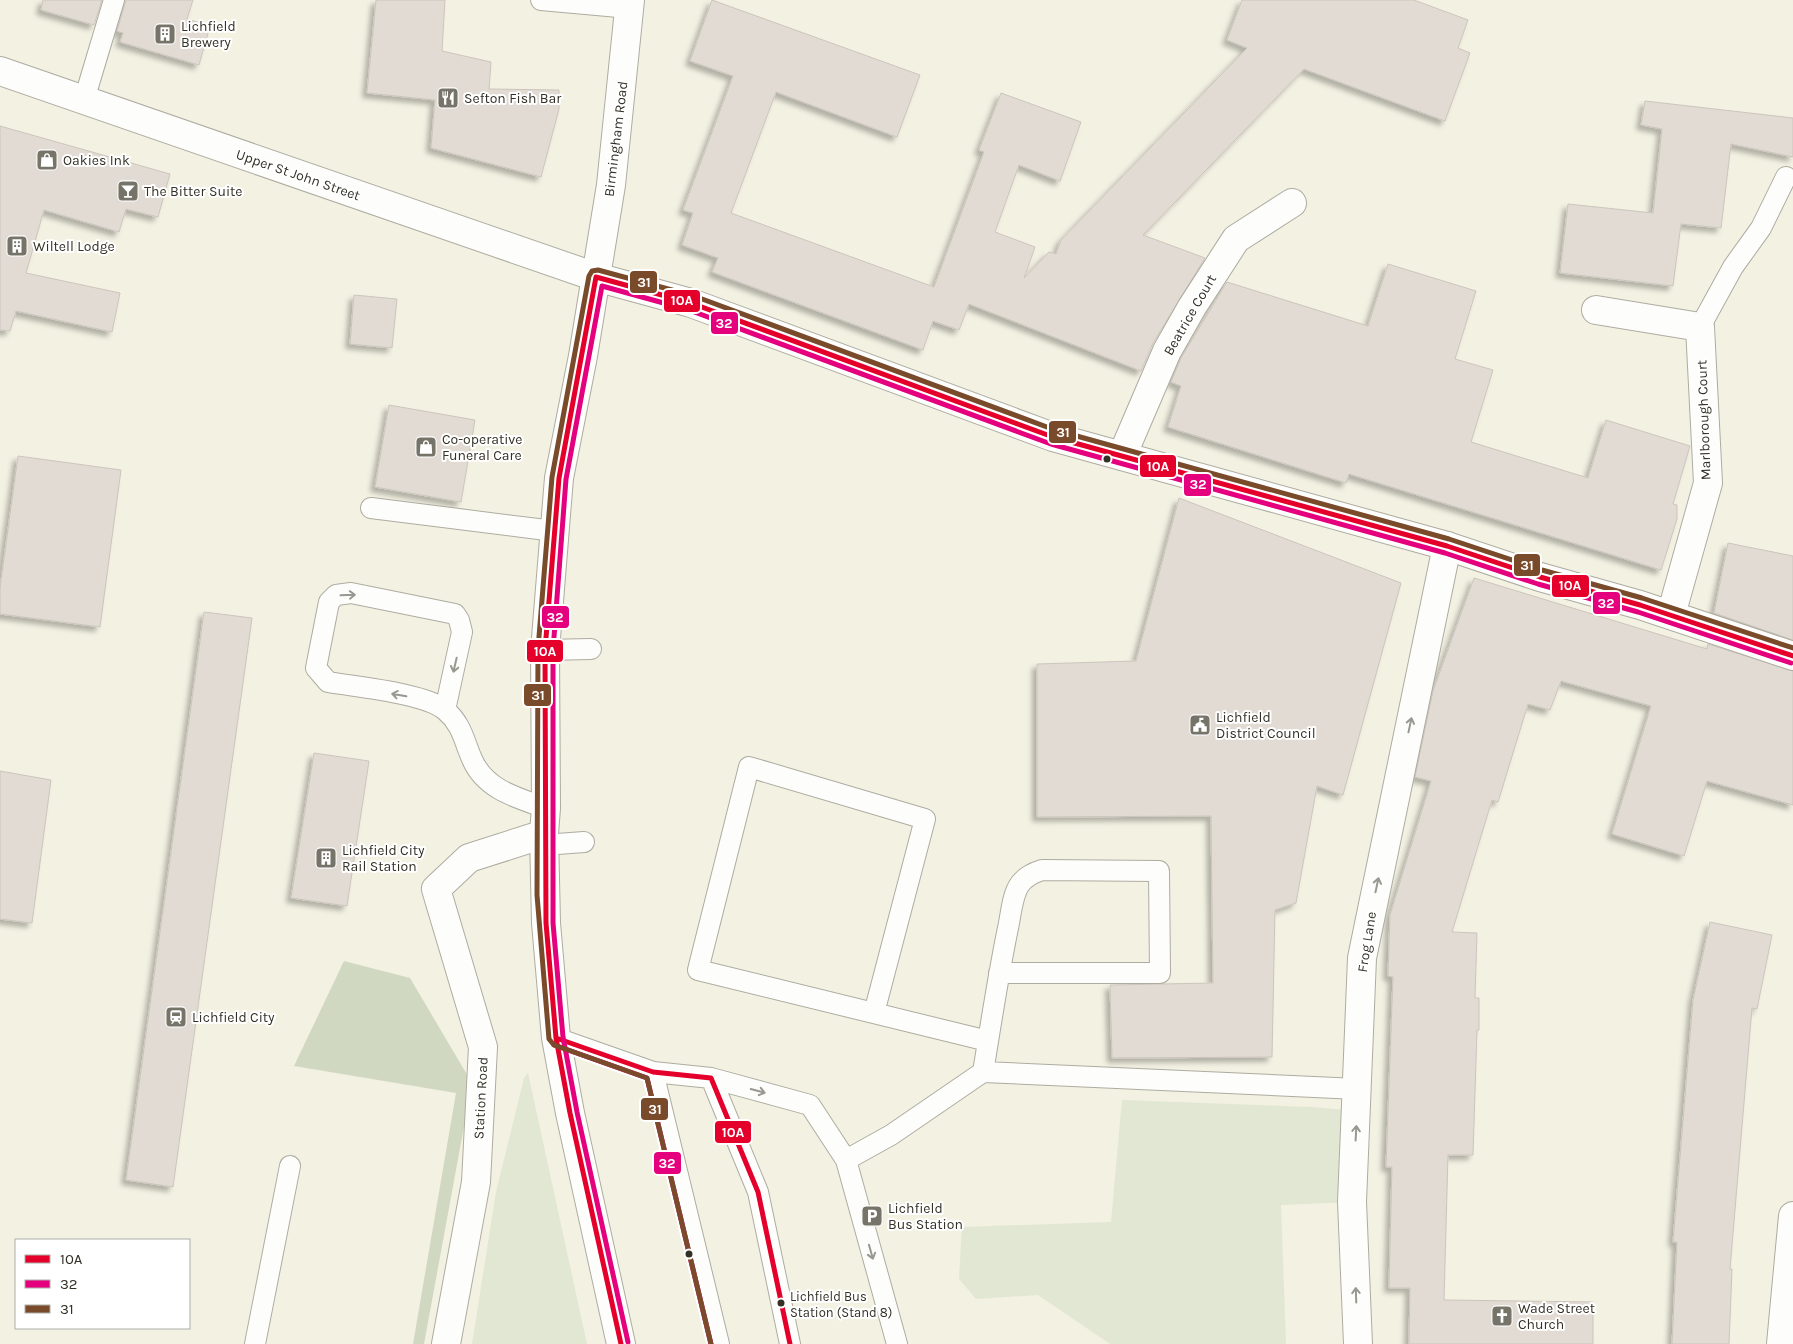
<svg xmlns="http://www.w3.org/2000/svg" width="1793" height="1344" viewBox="0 0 1793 1344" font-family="Karla,sans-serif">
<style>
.green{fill:#e1e7d2}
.forest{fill:#d1d8c2}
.building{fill:#e2dbd3;stroke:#ccc5bd;filter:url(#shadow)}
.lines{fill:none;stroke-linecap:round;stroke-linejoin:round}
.lane-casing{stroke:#aeaca1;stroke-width:22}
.street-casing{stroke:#aeaca1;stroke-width:30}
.secondary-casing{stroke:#aeaca1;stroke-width:30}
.lane{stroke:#fdfdfb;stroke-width:20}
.street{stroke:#fdfdfb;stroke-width:28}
.secondary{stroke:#fdfdfb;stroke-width:28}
.bus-1-casing{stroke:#fff;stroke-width:9}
.bus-2-casing{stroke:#fff;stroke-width:9}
.bus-3-casing{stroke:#fff;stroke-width:9}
.bus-1{stroke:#e4002b;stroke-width:5}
.bus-2{stroke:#e5007d;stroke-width:5}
.bus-3{stroke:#7a4b2a;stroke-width:5}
.oneway{stroke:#989790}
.bus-dot{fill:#333126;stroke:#fff;stroke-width:2}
.labels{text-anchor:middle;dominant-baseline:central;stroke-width:4;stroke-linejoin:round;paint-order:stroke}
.bus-label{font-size:13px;fill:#333126;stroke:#fff;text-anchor:start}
.poi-label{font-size:14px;fill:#333126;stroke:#fff;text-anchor:start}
.street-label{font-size:14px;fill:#333126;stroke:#fff}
.line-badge{stroke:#fff;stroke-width:2}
.badge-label{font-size:14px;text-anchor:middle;font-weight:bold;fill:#fff}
</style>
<defs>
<filter id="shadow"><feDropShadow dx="-4.5" dy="4.5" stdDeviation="2.5" flood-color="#0004"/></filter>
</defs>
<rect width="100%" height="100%" fill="#f3f1e2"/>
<path class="green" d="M528,1073L587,1344H472L496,1192L524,1078Z
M1122,1100L1312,1107L1357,1111L1352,1202L1281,1205L1286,1344H1110L1038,1295L976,1299L959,1279L962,1227L1111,1222Z"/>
<path class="forest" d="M344,961L410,978L472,1083L424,1344H413L456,1093L294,1066Z"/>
<path class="building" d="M43,0H102L94,25L41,10Z
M126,0H193L187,19L210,26L199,65L120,42L123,33L117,31Z
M376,0H445L442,51L491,62L489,89L559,90V109L541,177L431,148L435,100L367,93Z
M712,0L920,75L897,137L776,92L731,213L934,287L984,152L979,150L1001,93L1081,122L1060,181L1019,165L995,232L1035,247L1024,278L1049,252L1056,254L1061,240L1247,48L1227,40L1242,0H1414L1468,20L1458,48L1470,53L1445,121L1304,69L1143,235L1205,258L1153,343L1141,371L969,304L959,330L933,321L923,350L712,272L718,258L682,245L693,213L683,210L733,76L690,61Z
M1645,101L1793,118V157L1731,144L1721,228L1681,224L1673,286L1560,273L1568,204L1653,213L1662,129L1641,125Z
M0,126L170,174L158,217L126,209L119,232L44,210L26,273L120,293L112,332L16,311L10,331L0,330Z
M1388,264L1476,291L1455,359L1493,370L1471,442L1588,478L1606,420L1690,446L1673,504L1677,505V519L1661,570L1349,474L1346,483L1168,427L1181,386L1171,382L1181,358L1227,282L1368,326Z
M354,295L397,299L392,348L350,344Z
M389,405L475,420L461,502L375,487Z
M18,456L121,470L100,627L0,614V588Z
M1179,498L1401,583L1343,795L1317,786L1296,903L1275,910L1272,1057L1112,1058L1110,985L1213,983L1211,816L1037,817V664L1136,661Z
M1728,543L1793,556V640L1714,613Z
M1474,578L1707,649L1708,644L1793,671V805L1707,781L1684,856L1612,834L1651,706L1561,681L1550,710L1528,704L1498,802L1492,800L1452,932L1477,933L1475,998H1479V1030H1477L1473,1155H1448L1444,1300L1593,1302V1344H1409L1410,1288H1389L1392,1167H1386L1393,977L1388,976L1390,915L1431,781L1415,777L1433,691Z
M204,612L252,618L173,1187L126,1180Z
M314,753L369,761L347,906L291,898Z
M0,771L51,780L32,923L0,919Z
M1710,922L1772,935L1757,1009L1752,1008L1730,1269H1732L1729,1344H1672L1677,1242H1673L1693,1000Z"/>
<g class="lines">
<g class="lane-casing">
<path id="lane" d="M541,0L630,8
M84,100L114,0
M1700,327L1733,267L1761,228L1786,177
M371,508L554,531
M545,650L591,649
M445,710L462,632L459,620L455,614L351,593L336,595L329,602L316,668L328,682C356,687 425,693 445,710C462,724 464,741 472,759C485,790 518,798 546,808
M544,845L584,842
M874,1013L925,819L749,767L698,970L988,1041
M556,1038L653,1072L711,1078L810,1105L846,1160L897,1344
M653,1072L719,1344
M983,1072C991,1024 998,976 1008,928C1011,915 1012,895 1020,884C1026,876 1033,873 1042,870L1159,871L1160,973H999
M711,1078L758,1192L790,1344
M846,1160L891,1135L983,1072L1358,1089
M255,1344L290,1166"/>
</g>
<g class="street-casing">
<path id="street" d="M1596,310L1700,327L1708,483L1671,615
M1122,456L1167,351L1192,307L1236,239L1292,203
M446,1344L476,1182L483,1047L436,889L469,858L544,834
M1358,1344L1352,1202L1362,958L1447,546
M1781,1344L1793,1216"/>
</g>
<g class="secondary-casing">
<path id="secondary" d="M0,71L596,277L691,303L1053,437L1447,546L1540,577L1640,605L1793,656
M621,1344L570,1113L556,1038L546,923L544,834L546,808L545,650L559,478L583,356L611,185L630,0"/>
</g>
<use href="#lane" class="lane"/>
<use href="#street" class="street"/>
<use href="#secondary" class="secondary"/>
<g class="bus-1-casing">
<path id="bus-1" d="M556,1038L653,1072L711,1078L758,1192L790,1344
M621,1344L570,1113L556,1038L546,923L545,650L559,478L596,277L691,303L1053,437L1447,546L1540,577L1640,605L1793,656"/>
</g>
<g class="bus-2-casing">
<path id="bus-2" d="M554,1045L647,1078L711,1344
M628,1342L577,1112L563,1037L553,923V650L566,479L602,286L689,310L1051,444L1445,553L1538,584L1638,612L1791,663"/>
</g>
<g class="bus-3-casing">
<path id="bus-3" d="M711,1344L647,1078L554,1045L549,1039L537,895L538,649L552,477L589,276L592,271L598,270L694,296L1055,430L1449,539L1542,570L1642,598L1793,648"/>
</g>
<use href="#bus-1" class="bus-1"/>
<use href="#bus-2" class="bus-2"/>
<use href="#bus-3" class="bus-3"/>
</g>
<defs><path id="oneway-shaft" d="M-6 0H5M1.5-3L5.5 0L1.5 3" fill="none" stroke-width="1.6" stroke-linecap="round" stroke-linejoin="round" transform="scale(1.25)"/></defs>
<g class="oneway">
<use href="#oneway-shaft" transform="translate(348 595) rotate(-2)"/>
<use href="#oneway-shaft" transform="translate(455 665) rotate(103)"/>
<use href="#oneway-shaft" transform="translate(399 695) rotate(-170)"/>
<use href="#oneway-shaft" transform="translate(1410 725) rotate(-78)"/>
<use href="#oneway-shaft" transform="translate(1377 885) rotate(-78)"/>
<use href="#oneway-shaft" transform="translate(758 1091) rotate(15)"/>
<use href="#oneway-shaft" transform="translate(1356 1133) rotate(-87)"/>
<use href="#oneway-shaft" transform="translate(871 1252) rotate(74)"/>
<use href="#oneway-shaft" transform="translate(1356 1295) rotate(-92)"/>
</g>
<defs>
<g id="building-square" transform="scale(1.125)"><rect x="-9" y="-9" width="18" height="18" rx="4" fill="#767468" stroke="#fff"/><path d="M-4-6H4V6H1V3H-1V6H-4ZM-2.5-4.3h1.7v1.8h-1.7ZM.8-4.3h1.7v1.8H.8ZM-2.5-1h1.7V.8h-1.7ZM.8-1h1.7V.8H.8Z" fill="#fff"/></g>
<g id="restaurant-square" transform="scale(1.125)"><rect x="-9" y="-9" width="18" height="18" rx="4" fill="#767468" stroke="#fff"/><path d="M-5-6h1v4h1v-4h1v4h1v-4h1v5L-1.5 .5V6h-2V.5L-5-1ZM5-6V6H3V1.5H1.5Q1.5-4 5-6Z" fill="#fff"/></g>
<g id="shop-square" transform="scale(1.125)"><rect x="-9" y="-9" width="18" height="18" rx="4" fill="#767468" stroke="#fff"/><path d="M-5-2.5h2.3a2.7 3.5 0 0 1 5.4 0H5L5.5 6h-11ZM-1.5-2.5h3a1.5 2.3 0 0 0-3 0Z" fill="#fff"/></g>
<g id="bar-square" transform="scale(1.125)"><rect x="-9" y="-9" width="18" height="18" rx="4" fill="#767468" stroke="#fff"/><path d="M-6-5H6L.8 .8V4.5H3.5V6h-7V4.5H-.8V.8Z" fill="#fff"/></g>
<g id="civic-square" transform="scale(1.125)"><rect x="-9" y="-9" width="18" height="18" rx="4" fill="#767468" stroke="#fff"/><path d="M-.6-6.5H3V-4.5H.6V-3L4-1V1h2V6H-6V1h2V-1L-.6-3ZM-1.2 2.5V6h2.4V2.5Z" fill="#fff"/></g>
<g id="station-square" transform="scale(1.125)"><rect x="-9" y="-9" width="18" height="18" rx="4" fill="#767468" stroke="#fff"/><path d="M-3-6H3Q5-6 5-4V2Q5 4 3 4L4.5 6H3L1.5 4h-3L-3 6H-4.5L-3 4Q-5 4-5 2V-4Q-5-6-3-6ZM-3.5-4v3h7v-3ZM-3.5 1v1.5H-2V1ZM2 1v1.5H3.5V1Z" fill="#fff"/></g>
<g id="parking-square" transform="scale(1.125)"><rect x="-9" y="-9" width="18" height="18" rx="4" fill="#767468" stroke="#fff"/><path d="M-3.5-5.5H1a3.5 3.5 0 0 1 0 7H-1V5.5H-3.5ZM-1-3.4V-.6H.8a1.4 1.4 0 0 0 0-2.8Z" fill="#fff"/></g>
<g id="church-square" transform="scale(1.125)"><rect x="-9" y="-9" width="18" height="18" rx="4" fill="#767468" stroke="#fff"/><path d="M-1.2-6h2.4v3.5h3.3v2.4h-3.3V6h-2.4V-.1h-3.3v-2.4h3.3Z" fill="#fff"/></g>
</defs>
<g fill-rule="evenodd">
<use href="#building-square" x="165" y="34"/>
<use href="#restaurant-square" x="448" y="98"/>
<use href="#shop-square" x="47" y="160"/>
<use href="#bar-square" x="128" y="191"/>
<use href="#building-square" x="17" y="246"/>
<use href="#shop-square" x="426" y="447"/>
<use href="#civic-square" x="1200" y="725"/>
<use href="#building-square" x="326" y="858"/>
<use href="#station-square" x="176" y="1017"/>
<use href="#parking-square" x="872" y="1216"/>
<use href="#church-square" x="1502" y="1316"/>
</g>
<g class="bus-dot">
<circle cx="1107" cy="459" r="4.5"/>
<circle cx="689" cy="1254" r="4.5"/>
<circle cx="781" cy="1303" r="4.5"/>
</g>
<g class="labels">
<g class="bus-label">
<text x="790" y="1296">Lichfield Bus<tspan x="790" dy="16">Station (Stand 8)</tspan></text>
</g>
<g class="poi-label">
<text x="181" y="26">Lichfield<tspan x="181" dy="16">Brewery</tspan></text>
<text x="464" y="98">Sefton Fish Bar</text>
<text x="63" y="160">Oakies Ink</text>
<text x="144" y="191">The Bitter Suite</text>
<text x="33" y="246">Wiltell Lodge</text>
<text x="442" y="439">Co-operative<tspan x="442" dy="16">Funeral Care</tspan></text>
<text x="1216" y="717">Lichfield<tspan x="1216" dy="16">District Council</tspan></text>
<text x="342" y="850">Lichfield City<tspan x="342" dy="16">Rail Station</tspan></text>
<text x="192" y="1017">Lichfield City</text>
<text x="888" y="1208">Lichfield<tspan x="888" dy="16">Bus Station</tspan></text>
<text x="1518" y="1308">Wade Street<tspan x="1518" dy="16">Church</tspan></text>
</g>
<g class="street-label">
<text transform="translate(616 139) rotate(-83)">Birmingham Road</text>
<text transform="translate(298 175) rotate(19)">Upper St John Street</text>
<text transform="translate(1190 315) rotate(-60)">Beatrice Court</text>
<text transform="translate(1704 420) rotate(-92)">Marlborough Court</text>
<text transform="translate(1367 942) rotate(-81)">Frog Lane</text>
<text transform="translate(481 1098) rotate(-87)">Station Road</text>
</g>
</g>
<g class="line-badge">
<rect x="629" y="270" width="29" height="24" rx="5" fill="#7a4b2a"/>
<rect x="663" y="289" width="38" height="24" rx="5" fill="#e4002b"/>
<rect x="710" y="311" width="29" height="24" rx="5" fill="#e5007d"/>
<rect x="1048" y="420" width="29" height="24" rx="5" fill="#7a4b2a"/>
<rect x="1139" y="454" width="38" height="24" rx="5" fill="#e4002b"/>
<rect x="1183" y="473" width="29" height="24" rx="5" fill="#e5007d"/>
<rect x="1513" y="553" width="28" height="24" rx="5" fill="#7a4b2a"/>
<rect x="1551" y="574" width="39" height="24" rx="5" fill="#e4002b"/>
<rect x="1592" y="591" width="29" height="24" rx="5" fill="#e5007d"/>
<rect x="541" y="605" width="29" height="24" rx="5" fill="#e5007d"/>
<rect x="526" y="639" width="38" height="24" rx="5" fill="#e4002b"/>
<rect x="523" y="683" width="29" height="24" rx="5" fill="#7a4b2a"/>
<rect x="640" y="1097" width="29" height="24" rx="5" fill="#7a4b2a"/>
<rect x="714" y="1120" width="38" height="24" rx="5" fill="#e4002b"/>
<rect x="653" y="1151" width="29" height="24" rx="5" fill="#e5007d"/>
</g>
<g class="badge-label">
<text x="644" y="287">31</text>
<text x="682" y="305">10A</text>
<text x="724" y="328">32</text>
<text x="1063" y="437">31</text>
<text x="1158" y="471">10A</text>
<text x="1198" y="489">32</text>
<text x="1527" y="570">31</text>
<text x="1570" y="590">10A</text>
<text x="1606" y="608">32</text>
<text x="555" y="622">32</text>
<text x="545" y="656">10A</text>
<text x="538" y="700">31</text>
<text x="655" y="1114">31</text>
<text x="733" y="1137">10A</text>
<text x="667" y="1168">32</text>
</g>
<rect x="15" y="1239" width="175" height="90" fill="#ffffff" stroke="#adada8"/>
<rect x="25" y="1255" width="25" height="8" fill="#e4002b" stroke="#adada8"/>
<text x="60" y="1264" font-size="15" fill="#333126">10A</text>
<rect x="25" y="1280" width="25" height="8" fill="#e5007d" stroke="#adada8"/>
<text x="60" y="1289" font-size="15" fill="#333126">32</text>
<rect x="25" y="1305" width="25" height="8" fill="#7a4b2a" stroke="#adada8"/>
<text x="60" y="1314" font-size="15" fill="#333126">31</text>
</svg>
